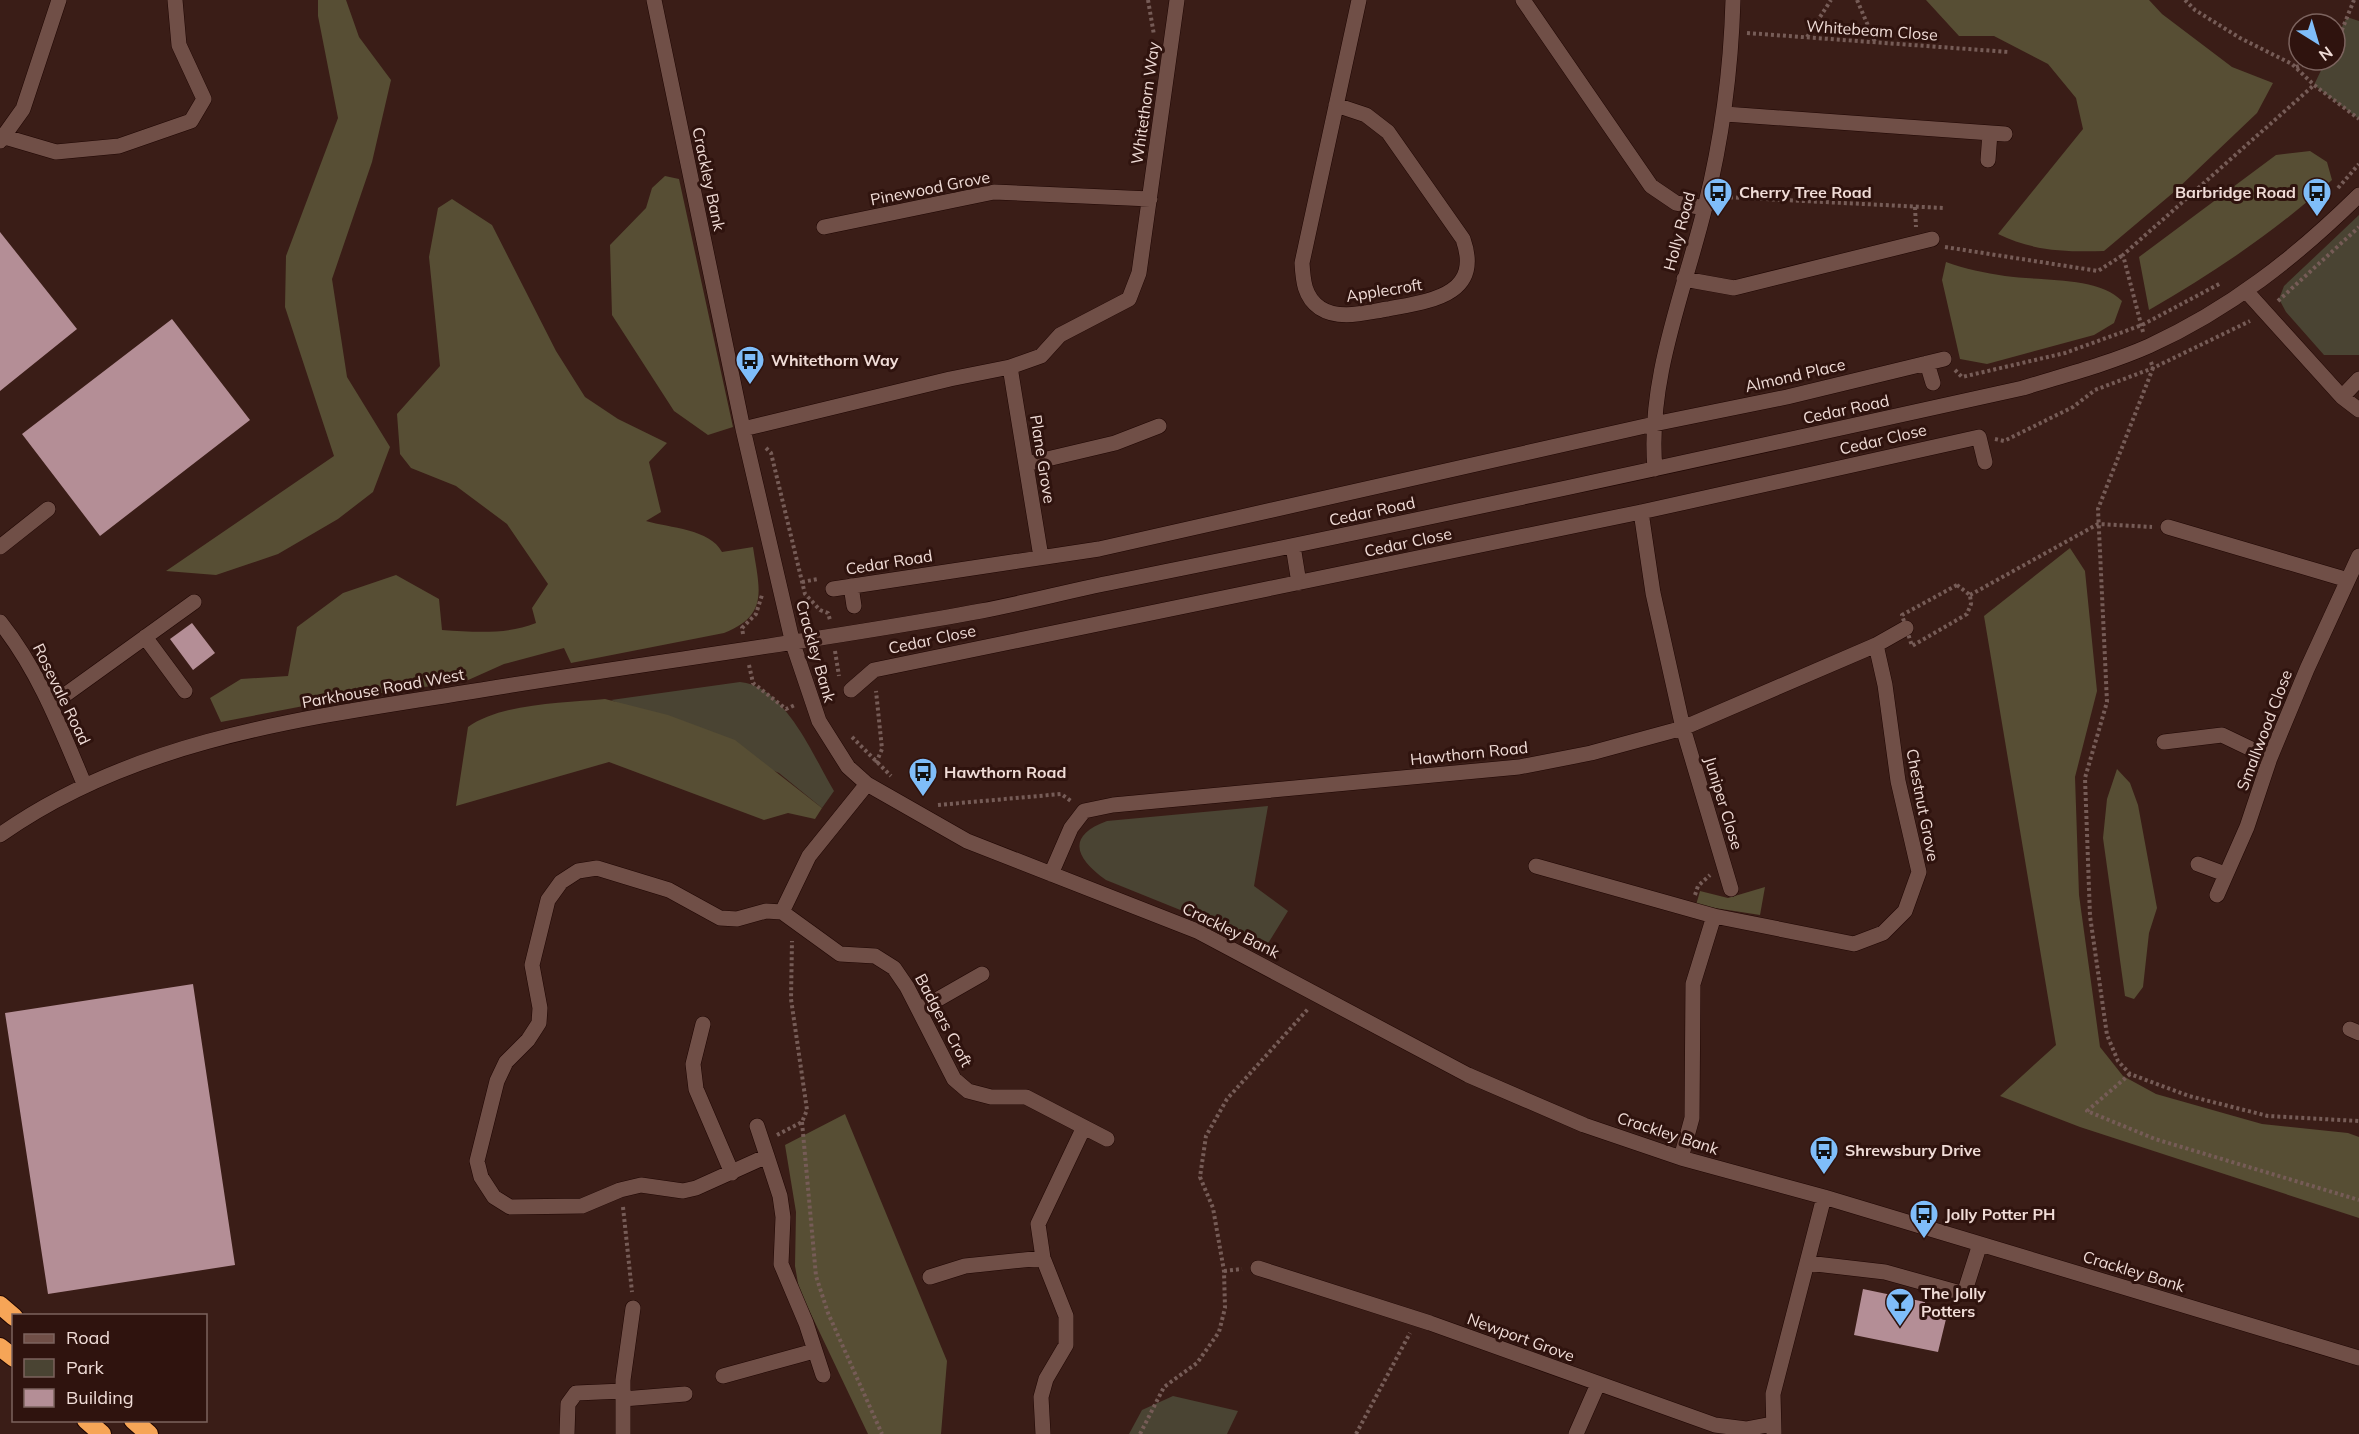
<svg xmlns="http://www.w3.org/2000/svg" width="2359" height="1434" viewBox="0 0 2359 1434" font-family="Mulish,sans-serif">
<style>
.green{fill:#4a4433}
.forest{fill:#574e34}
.building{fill:#b48e96}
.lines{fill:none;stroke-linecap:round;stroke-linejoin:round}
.minor-casing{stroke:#1f0603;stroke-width:16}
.highway-casing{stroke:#1f0603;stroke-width:20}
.path{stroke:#765c57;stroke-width:4;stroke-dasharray:3 3;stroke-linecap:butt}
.minor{stroke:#704f47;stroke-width:15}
.highway{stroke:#f6a557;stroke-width:18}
.labels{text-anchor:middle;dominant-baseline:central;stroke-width:6;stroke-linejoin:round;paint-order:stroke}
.street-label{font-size:16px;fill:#f0dcd7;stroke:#2f130e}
.poi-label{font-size:16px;font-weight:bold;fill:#f0dcd7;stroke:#2f130e;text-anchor:start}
</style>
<rect width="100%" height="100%" fill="#3a1d17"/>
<path class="green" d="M2347,17L2359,21V119L2314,85L2326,60H2335V41Z
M2359,215V355H2324L2286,312L2279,299L2284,286Z
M740,682C785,686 813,756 834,791L822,808L779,773L611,700Z
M1268,806L1254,886L1288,911L1267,945L1106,880C1075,858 1066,836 1107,821Z
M1173,1396L1238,1411L1227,1434H1129L1142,1410Z"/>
<path class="forest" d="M318,0H346L359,37L391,80L372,162L332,279L347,377L390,447L373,492L338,519L278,554L216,575L166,571L334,456L285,307L286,256L338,118L318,16Z
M1926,0H2149L2162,14L2232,67L2273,83L2257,113L2174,192L2104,251C2066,252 2032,251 1998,234L2083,129L2076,98L2048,64L1994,36H1959Z
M2310,151L2327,162L2332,180C2276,231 2215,272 2149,310L2139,257L2276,155Z
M665,176L679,179L733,427L708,435L674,411L612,315L610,245L646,208L652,188Z
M452,199L492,225L556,351L585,397L618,419L667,443L649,462L661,512L646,521C670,528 710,529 722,552L753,547C759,588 770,615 724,633L571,663L564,648L504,664L466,681L340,699L221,722L210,698L241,679L288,676L297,627L343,593L396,575L439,599L442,630C474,632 506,635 536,623L532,608L548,584L507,524L456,486L411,468L400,454L397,414L440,366L429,257L438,208Z
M1946,262C1965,269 1985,273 2005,276C2038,281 2099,276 2122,301L2114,323L2094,335L1987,364L1960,359L1942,280Z
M2070,548L2085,571L2097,691L2075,777L2079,895L2100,1047L2123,1076L2156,1094L2262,1124L2348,1133L2359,1137V1218L2080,1127L2000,1096L2056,1045L1984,616Z
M605,699L668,715L735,740L822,808L815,819L788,813L764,820L609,762L456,806L468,727C502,703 564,703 605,699Z
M2117,769L2130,783L2138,805L2157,908L2149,933L2143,987L2134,999L2125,996L2103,838L2107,799Z
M1765,887L1760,915L1696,905L1700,891L1728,898Z
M845,1114L947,1361L941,1434H868L799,1289L795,1266L796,1212L785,1145Z"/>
<path class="building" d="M0,232L77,329L0,391Z
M172,319L250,420L100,536L22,434Z
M192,623L215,653L193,670L170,639Z
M193,984L235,1265L48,1294L5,1013Z
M1863,1289L1925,1302L1922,1314L1946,1319L1938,1352L1854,1335Z"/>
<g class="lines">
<g class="minor-casing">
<path id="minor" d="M654,0L743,429L793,644L819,721L848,767L867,784L967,841L1197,931L1468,1075L1584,1125L1681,1158L1824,1197L2359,1358
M1523,0L1651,186L1676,203L1705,208
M1336,105L1366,115L1388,132L1463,239C1483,296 1429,301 1388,309C1367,312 1340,321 1320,308C1304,297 1303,280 1302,263L1359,0
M1725,114L2005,134
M5,137L56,152L119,146L191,121L204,99L179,45L175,0
M0,141L23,109L59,0
M1988,160L1990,133
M824,227L994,192L1150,199
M1684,279L1734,288L1932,239
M2247,292L2342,397L2359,410
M1927,363L1933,383
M1010,367L1041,557
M2342,397L2359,379
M743,429L950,379L1010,367L1041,356L1060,335L1129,299L1139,273L1177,0
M1026,464L1115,443L1159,426
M1655,469C1647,379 1684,293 1705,207C1722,139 1731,70 1733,0
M1641,512L1653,593L1683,728L1731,889
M2168,527L2348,580
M1293,546L1299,583
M0,547L48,509
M851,586L854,606
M833,589L1099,549L1654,424L1787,397L1944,359
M0,622C39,671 61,729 85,786
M145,637L185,691
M851,690L874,670L1641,512L1979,437L1985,462
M51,705L194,602
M2164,742L2222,735L2270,758
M0,835C138,737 313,717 475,691C644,663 813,642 981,611C1029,602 1076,589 1124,580C1424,520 1724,454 2023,388C2065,375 2108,364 2149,346C2230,309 2296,257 2359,195
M2198,864L2225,874
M1536,866L1714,916L1854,944L1883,933L1905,911L1919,872L1898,781L1885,685L1876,645
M1051,874L1071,828L1084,811L1113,805L1519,767L1591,753L1683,728L1876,645L1906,628
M2217,895L2247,827L2270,758L2307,669L2359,556
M782,912L840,954L875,956L894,968L907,987L954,1079L968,1091L991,1097H1026L1107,1139
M919,1010L982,974
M703,1024L693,1064L696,1089L732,1173
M2350,1029L2359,1033
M757,1126L767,1156
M1681,1158L1692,1118L1693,984L1714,916
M1807,1263L1885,1272L1964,1294L1980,1244
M1258,1268L1430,1323L1715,1425L1746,1429L1772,1424
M930,1277L965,1266L1043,1258
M823,1375L806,1323L781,1264L783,1217L780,1196L767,1156L696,1188L683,1191L641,1185L620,1190L582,1206L510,1207L494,1197L481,1177L477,1161L497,1081L506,1062L528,1040L539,1023L540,1008L532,965L548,900L561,882L578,871L597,868L669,890L720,918L737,919L766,911L782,912L809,856L867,784
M723,1376L814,1351
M623,1399L685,1394
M1774,1433L1773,1394L1824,1197
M567,1434L568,1404L576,1393L623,1391
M623,1434V1380L633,1308
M1043,1434L1041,1397L1046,1379L1066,1345V1316L1043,1258L1038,1224L1084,1127
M1576,1434L1598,1384"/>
</g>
<g class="highway-casing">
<path id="highway" d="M0,1305L14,1317
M0,1347L14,1358
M86,1420L102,1434
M133,1420L149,1434"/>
</g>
<path class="path" d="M1148,0L1154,35
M1857,0L1875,42
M2185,0L2195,10L2240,38L2292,64L2314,85L2359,119
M1747,33L2009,52
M1807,37L1831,0
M2335,47L2354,0
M2296,67L2319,60
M2338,188L2359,164
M1724,197L1944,208
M1915,207L1916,227
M1945,247L2098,271L2123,255
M2278,301L2359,227
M2143,332L2123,255L2314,85
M2151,362L2153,368L2098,509L2107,702L2085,778L2090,916L2107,1035L2118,1061L2130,1074L2189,1096L2268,1116L2359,1121
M1955,370L1962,377L2065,353L2142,325L2221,283
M1995,439L2004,441L2073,407L2095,390L2153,368L2250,321
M766,448L771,453L805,594L820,610L828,613L830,620
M802,582L818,579
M1957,585L1970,595L1971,604L1967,614L1912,646L1902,615Z
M1970,595L2098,524L2152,527
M743,634L742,628L756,614L762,595
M835,651L839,676
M749,665L753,683L786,709L795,705
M852,737L891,776
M876,763L882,749L876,691
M938,805L1061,794L1071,801
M1695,895L1698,886L1710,875
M2130,1074L2087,1111L2155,1139L2359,1200
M802,1122L816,1276L828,1313L882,1434
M777,1135L802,1122L807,1110L791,999L792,941
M623,1207L632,1292
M1224,1271L1242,1269
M1140,1434L1164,1387L1197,1363L1219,1332L1225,1308L1224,1271L1213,1208L1200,1177L1206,1136L1227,1099L1308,1009
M1356,1434L1410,1333"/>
<use href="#minor" class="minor"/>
<use href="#highway" class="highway"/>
</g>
<defs>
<g id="bus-pin" transform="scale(1.5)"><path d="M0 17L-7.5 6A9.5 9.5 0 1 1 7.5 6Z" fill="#7fbdf9" stroke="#2f130e"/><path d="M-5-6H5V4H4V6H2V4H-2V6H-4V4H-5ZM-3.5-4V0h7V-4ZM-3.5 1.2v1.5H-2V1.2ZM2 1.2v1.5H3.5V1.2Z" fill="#111"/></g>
<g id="bar-pin" transform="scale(1.5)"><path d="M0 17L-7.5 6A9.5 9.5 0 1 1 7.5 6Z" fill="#7fbdf9" stroke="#2f130e"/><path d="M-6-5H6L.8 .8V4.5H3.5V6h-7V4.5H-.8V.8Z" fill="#111"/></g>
</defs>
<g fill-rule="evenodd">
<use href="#bus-pin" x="1718" y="192"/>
<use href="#bus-pin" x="2317" y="192"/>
<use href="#bus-pin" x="750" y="360"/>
<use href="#bus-pin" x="923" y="772"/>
<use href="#bus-pin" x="1824" y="1150"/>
<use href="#bus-pin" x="1924" y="1214"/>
<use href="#bar-pin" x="1900" y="1302"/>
</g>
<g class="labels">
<g class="street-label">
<text transform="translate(1872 30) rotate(4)">Whitebeam Close</text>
<text transform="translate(1145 103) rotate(-82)">Whitethorn Way</text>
<text transform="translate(709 179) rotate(78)">Crackley Bank</text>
<text transform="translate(930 188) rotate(-11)">Pinewood Grove</text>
<text transform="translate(1679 231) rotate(-75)">Holly Road</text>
<text transform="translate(1384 290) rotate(-9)">Applecroft</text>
<text transform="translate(1795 375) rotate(-13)">Almond Place</text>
<text transform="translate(1846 409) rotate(-12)">Cedar Road</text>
<text transform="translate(1883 439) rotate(-13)">Cedar Close</text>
<text transform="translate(1043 459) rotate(81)">Plane Grove</text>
<text transform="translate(1372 511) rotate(-12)">Cedar Road</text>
<text transform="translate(1408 542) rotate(-12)">Cedar Close</text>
<text transform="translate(889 562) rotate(-9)">Cedar Road</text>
<text transform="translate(932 639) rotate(-12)">Cedar Close</text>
<text transform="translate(816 651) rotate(74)">Crackley Bank</text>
<text transform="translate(383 688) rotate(-10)">Parkhouse Road West</text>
<text transform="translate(62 694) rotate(64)">Rosevale Road</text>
<text transform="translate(2264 730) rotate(-69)">Smallwood Close</text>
<text transform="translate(1469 753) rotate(-6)">Hawthorn Road</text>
<text transform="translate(1724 803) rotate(73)">Juniper Close</text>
<text transform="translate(1923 805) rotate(79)">Chestnut Grove</text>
<text transform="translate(1231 930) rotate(26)">Crackley Bank</text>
<text transform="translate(944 1020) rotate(62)">Badgers Croft</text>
<text transform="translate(1668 1133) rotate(18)">Crackley Bank</text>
<text transform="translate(2134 1271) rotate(17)">Crackley Bank</text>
<text transform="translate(1521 1337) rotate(20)">Newport Grove</text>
</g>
<g class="poi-label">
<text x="1739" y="192">Cherry Tree Road</text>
<text x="2296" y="192" text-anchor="end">Barbridge Road</text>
<text x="771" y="360">Whitethorn Way</text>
<text x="944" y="772">Hawthorn Road</text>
<text x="1845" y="1150">Shrewsbury Drive</text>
<text x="1945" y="1214">Jolly Potter PH</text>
<text x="1921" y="1293">The Jolly<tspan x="1921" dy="18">Potters</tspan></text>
</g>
</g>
<rect x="12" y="1314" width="195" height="108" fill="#2f130e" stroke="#7c635e" stroke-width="1.5"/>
<rect x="24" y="1334" width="30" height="9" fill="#704f47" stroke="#7c635e" stroke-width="1.5"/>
<text x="66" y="1344" font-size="18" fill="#f0dcd7">Road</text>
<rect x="24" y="1359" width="30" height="18" fill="#4a4433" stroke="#7c635e" stroke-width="1.5"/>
<text x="66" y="1374" font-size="18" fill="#f0dcd7">Park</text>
<rect x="24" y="1389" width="30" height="18" fill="#b48e96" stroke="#7c635e" stroke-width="1.5"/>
<text x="66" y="1404" font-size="18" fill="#f0dcd7">Building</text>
<g transform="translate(2317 42) rotate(143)"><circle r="28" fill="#2f130e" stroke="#7c635e" stroke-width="1.5"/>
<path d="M0-4.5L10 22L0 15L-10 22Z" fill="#7fbdf9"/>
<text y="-9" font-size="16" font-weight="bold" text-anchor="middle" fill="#f0dcd7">N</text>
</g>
</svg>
